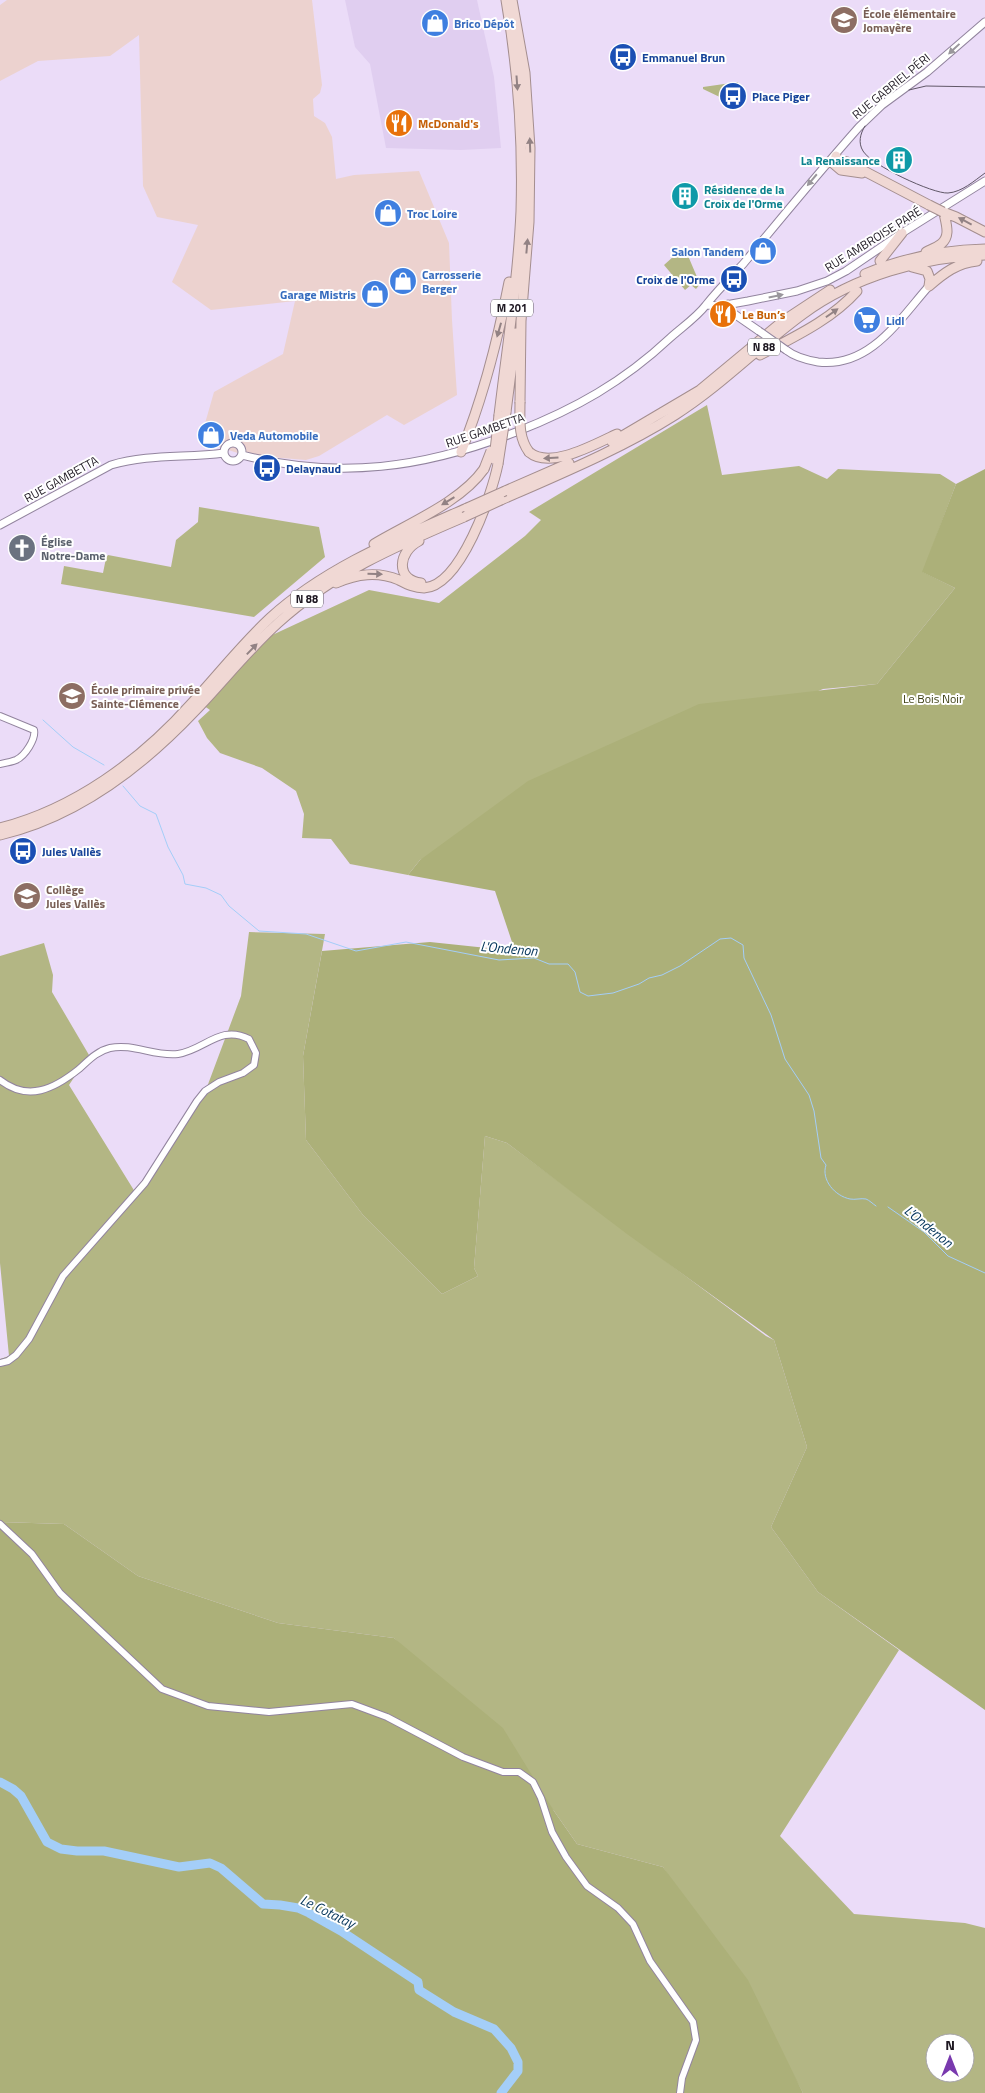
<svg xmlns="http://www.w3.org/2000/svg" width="985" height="2093" viewBox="0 0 985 2093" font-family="'Titillium Web',sans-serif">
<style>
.built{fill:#e0cef0}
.industrial{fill:#ecd2cf}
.green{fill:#b3b684;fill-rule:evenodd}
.forest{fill:#acb079}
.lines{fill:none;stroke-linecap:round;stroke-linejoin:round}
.stream{stroke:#a4cef8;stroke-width:1}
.river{stroke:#a4cef8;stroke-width:9}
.tertiary-casing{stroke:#92849e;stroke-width:8}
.secondary-casing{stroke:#92849e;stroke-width:9}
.trunk-casing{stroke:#a48e8f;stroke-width:11}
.tertiary{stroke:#fff;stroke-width:6}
.secondary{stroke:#fff;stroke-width:7}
.trunk{stroke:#f0d8d4;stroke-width:9}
.tram{stroke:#605767;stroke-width:1}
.secondary-bridge-casing{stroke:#92849e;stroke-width:9;stroke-linecap:butt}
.trunk-bridge-casing{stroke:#a48e8f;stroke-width:11;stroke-linecap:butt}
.secondary-bridge{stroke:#fff;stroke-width:7}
.trunk-bridge{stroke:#f0d8d4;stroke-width:9}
.oneway{fill:#9a979c}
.oneway2{fill:#928284}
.labels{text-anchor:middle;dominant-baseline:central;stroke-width:4;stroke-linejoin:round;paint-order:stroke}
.shield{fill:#fff;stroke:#625d64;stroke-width:1}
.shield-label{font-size:11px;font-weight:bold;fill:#1e1822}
.education-label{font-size:12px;font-weight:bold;fill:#785e54;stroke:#fff;text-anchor:start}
.shop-label{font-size:12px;font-weight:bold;fill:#366cbe;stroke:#fff;text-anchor:start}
.transit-label{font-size:12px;font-weight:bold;fill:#164399;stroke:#fff;text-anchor:start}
.street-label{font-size:12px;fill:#1e1822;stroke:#fff}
.food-label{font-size:12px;font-weight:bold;fill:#c56008;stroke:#fff;text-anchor:start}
.culture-label{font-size:12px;font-weight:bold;fill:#0d838f;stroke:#fff;text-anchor:end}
.worship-label{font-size:12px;font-weight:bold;fill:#5b616d;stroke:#fff;text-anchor:start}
.park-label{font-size:12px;fill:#3e4015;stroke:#fff}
.water-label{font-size:14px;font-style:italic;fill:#023359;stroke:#fff}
</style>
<rect width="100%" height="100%" fill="#ebdcf8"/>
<path class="built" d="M345,0H477L494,77L501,148L461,150L386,148L370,64L355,47Z"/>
<path class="industrial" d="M7,0H312L322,85L320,93L313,99L314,116L325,123L332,137L336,179L354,175L419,171L449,243L452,320L457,395L404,425L387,415L319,456L306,460L244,455L200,441L214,392L283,354L295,301L211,310L172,282L198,225L157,217L143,186L139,35L110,56L38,61L0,81V5Z"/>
<path class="green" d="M738,82L739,88L726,100L703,89V87Z
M686,251L700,284L696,289L691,285L685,290L664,265L674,256Z
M707,405L722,475L799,466L827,479L838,469L940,474L956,484L923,572L955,588L877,684L823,689L420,860L408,875L350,864L331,839L302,838L304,814L296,791L262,768L220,753L207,738L198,721L210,710L190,696L237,662L227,656L369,590L439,603L525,536L541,520L529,512Z
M199,507L319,527L325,557L254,617L61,584L64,566L103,573L106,558L108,555L171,567L176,540L198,522Z
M249,932L325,934L303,1056L306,1140L363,1215L442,1294L478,1276L474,1268L485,1136L507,1143L766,1336L774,1340L807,1447L771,1527L818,1592L899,1650L780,1836L854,1914L965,1923L985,1928V2093H803L787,2063L663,1867L577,1844L554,1811L394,1638L278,1623L138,1576L64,1524L0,1522V1359L9,1356L0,1263V956L44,943L53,975L52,992L89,1055L69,1085L135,1192L198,1095L207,1087L241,996ZM935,2043H965V2073H935Z"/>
<path class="forest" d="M985,469V1710L818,1592L771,1527L807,1447L774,1340L627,1234L507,1143L485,1136L474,1268L478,1276L442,1294L363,1215L306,1140L303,1056L322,951L430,942L506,950L512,942L495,891L408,875L420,860L528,781L699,704L877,684L955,588L922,572L956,484Z
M0,1522L64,1524L138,1576L278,1623L394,1638L503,1728L554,1811L577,1844L663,1867L748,1980L803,2093H0Z"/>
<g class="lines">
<path class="stream" d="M43,720L73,747L104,765
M123,786L140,806L156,814L168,847L183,875L185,884L206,888L221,895L229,906L259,931L306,934L356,951L406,942L499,960L534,958L549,964H568L575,972L580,992L588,996L613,993L639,984L649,978L662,975L680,966L720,939L731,938L743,945L744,958L771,1015L785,1059L809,1095L814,1111L821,1158L826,1165C821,1180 835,1196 850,1199C855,1200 861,1198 866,1199C869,1200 873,1204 876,1206
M888,1207L924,1232L948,1256L985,1273"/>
<path class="river" d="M0,1782L13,1789L21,1796L47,1842L61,1849L77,1851H104L179,1867L210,1863L221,1868L263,1904L280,1905L298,1908L309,1913L341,1931L418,1982L419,1990L454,2012L494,2029L511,2048L518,2062V2071L501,2093"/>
<g class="tertiary-casing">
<path id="tertiary" d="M0,716L34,730C36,739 25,756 16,760C11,762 5,763 0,764
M0,1080C28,1102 54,1089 79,1069C88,1061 97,1051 110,1048C133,1043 155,1057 178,1054C205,1050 220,1024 249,1039L256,1053L254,1065L243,1073L219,1082L205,1091L197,1101L145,1183L63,1276L29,1339L16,1355L8,1361L0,1363
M0,1524L32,1554L60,1593L162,1689L208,1706L269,1712L352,1704L387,1717L463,1757L503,1772H519L533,1782L541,1798L552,1832L566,1857L587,1886L618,1908L633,1924L650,1961L693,2022L696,2040L682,2078L680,2093"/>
</g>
<g class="secondary-casing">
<path id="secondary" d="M728,304L730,311L759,331
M707,305L720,306L748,301L797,291L827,281L846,271L902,233L985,181
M786,350C795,357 806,360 818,362C870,368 899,320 929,286
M224 452a9 9 0 1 1 18 0a9 9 0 1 1-18 0Z
M242,455C339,480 424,468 516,432C575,409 623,382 670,338C681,328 697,317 706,305C718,290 731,277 744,263C782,217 819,172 859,127L882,105L927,72L985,22
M0,525L111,465C148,454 186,458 224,453"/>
</g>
<g class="trunk-casing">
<path id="trunk" d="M512,0L525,73L530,148L529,222L521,321L520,402
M836,156L834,164L841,170L862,173
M827,163L836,160L847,162L929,205
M943,212L956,217L985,232
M926,252C931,249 936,248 941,244C951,236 946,224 944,213
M880,261L902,233
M912,267L927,271L930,279L929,286
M865,274C903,258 943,250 985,249
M929,286C944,273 957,263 977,261
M760,355C794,337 831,320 857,291
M506,412L516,333
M499,415C507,347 518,279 521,211C523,141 518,69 506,0
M612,442L700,390L783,321L830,290
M461,452C483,398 498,339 509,282
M529,452C550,470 595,444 617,434
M505,491L569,463
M501,500C558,475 623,448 675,415C722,385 759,346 803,314C855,276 922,257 985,255
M419,541C398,552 395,579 421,583
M374,544C409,523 461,502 484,469
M336,583C357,574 377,571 399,580C407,584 414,588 424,588C461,586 492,494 498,464
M0,828C74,809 140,761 191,704C217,676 241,645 270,618C326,567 399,538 467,508
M0,835C77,817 142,767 195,711C223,682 248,650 278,623C333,573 396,546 464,517"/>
</g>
<use href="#tertiary" class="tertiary"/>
<use href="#secondary" class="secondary"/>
<use href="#trunk" class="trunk"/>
<path class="tram" d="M909,90L926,86L985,87
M865,126C860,134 858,143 863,151C871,165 933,194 948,193C962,192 974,181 985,173"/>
<g class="secondary-bridge-casing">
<path id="secondary-bridge" d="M759,331L786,350"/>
</g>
<g class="trunk-bridge-casing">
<path id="trunk-bridge" d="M929,205L943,212
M520,402C520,420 518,437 529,452
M494,459L499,415
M498,464L506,412
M484,469L491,451
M467,508L505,491
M464,517L501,500"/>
</g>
<use href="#secondary-bridge" class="secondary-bridge"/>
<use href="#trunk-bridge" class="trunk-bridge"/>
</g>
<defs><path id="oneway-solid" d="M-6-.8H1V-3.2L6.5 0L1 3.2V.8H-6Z" transform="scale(1.25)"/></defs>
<g class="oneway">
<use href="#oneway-solid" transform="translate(954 49) rotate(137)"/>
<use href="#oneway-solid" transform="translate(812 180) rotate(130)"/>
<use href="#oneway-solid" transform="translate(776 296) rotate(-12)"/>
</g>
<g class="oneway2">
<use href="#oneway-solid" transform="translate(517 83) rotate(86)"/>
<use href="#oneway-solid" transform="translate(530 145) rotate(-92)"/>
<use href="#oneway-solid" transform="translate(965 221) rotate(-152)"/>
<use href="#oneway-solid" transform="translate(527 246) rotate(-85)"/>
<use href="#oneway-solid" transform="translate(832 313) rotate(-35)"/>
<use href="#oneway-solid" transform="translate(499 330) rotate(106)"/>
<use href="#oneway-solid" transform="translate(551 458) rotate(176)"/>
<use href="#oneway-solid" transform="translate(448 501) rotate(149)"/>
<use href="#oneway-solid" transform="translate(375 574) rotate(2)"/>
<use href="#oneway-solid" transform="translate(252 649) rotate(-46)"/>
</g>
<defs>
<g id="school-disc" transform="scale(1.4375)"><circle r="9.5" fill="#8d6e63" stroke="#fff"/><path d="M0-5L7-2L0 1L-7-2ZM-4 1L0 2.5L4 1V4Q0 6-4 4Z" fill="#fff"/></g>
<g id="shop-disc" transform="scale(1.4375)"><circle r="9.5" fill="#3f7fe0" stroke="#fff"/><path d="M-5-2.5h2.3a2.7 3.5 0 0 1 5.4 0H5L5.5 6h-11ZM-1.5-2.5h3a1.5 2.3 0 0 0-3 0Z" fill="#fff"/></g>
<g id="bus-disc" transform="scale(1.4375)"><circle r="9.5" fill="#1a4fb4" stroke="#fff"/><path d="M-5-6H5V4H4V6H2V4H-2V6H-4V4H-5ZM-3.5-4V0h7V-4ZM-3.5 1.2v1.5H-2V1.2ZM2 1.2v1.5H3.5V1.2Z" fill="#fff"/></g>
<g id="restaurant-disc" transform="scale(1.4375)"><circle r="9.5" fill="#e8710a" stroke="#fff"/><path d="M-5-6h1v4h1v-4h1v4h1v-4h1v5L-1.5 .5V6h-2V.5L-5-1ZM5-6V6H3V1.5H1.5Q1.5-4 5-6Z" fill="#fff"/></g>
<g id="building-disc" transform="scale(1.4375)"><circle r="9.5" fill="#0f9aa8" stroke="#fff"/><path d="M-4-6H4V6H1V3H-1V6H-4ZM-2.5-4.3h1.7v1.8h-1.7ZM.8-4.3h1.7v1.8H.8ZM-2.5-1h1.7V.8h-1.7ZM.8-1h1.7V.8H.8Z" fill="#fff"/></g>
<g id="supermarket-disc" transform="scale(1.4375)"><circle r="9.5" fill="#3f7fe0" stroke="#fff"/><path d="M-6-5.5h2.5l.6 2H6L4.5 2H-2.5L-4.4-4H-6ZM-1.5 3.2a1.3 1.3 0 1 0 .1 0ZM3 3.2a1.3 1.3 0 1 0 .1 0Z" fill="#fff"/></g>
<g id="church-disc" transform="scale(1.4375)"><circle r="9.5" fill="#6b7280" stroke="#fff"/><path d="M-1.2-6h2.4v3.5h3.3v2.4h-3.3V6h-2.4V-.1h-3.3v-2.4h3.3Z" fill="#fff"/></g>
</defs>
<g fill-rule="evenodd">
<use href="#school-disc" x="844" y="20"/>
<use href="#shop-disc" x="435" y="23"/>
<use href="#bus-disc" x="623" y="57"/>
<use href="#bus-disc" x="733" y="96"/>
<use href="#restaurant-disc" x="399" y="123"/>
<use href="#building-disc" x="899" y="160"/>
<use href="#building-disc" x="685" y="196"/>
<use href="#shop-disc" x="388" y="213"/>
<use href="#shop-disc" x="763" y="251"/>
<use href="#bus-disc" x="734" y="279"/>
<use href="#shop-disc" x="403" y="281"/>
<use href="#shop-disc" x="375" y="294"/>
<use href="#restaurant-disc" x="723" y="314"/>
<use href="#supermarket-disc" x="867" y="320"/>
<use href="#shop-disc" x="211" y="435"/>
<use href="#bus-disc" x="267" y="468"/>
<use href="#church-disc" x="22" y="548"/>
<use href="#school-disc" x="72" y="696"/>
<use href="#bus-disc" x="23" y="851"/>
<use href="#school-disc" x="27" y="896"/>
</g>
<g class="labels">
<g class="shield">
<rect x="491" y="299.5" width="42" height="17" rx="4"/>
<rect x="748" y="338.5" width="32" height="17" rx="4"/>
<rect x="291" y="590.5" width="32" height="17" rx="4"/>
</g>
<g class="shield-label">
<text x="512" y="308">M 201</text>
<text x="764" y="347">N 88</text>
<text x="307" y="599">N 88</text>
</g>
<g class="education-label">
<text x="863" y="13">École élémentaire<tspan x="863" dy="14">Jomayère</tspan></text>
<text x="91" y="689">École primaire privée<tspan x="91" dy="14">Sainte-Clémence</tspan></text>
<text x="46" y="889">Collège<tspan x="46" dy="14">Jules Vallès</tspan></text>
</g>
<g class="shop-label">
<text x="454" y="23">Brico Dépôt</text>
<text x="407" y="213">Troc Loire</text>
<text x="744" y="251" text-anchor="end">Salon Tandem</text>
<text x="422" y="274">Carrosserie<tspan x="422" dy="14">Berger</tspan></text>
<text x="356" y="294" text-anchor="end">Garage Mistris</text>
<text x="886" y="320">Lidl</text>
<text x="230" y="435">Veda Automobile</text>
</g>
<g class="transit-label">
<text x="642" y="57">Emmanuel Brun</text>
<text x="752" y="96">Place Piger</text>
<text x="715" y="279" text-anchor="end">Croix de l'Orme</text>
<text x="286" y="468">Delaynaud</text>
<text x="42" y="851">Jules Vallès</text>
</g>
<g class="street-label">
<text transform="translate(891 86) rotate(-39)">RUE GABRIEL PÉRI</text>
<text transform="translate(873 239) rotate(-32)">RUE AMBROISE PARÉ</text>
<text transform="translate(485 430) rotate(-19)">RUE GAMBETTA</text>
<text transform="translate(61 479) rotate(-29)">RUE GAMBETTA</text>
</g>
<g class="food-label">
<text x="418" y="123">McDonald's</text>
<text x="742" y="314">Le Bun’s</text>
</g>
<g class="culture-label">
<text x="880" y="160">La Renaissance</text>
<text x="704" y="189" text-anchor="start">Résidence de la<tspan x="704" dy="14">Croix de l'Orme</tspan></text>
</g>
<g class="worship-label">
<text x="41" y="541">Église<tspan x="41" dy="14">Notre-Dame</tspan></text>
</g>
<g class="park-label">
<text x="933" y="698">Le Bois Noir</text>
</g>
<g class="water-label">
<text transform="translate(509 948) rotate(5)">L'Ondenon</text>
<text transform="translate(929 1226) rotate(39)">L'Ondenon</text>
<text transform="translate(328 1911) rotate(26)">Le Cotatay</text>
</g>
</g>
<g transform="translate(950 2058)"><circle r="24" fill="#ffffff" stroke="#a5a3a7"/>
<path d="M0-4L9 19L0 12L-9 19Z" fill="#7939ae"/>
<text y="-8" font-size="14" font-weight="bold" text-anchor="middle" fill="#1e1822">N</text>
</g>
</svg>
